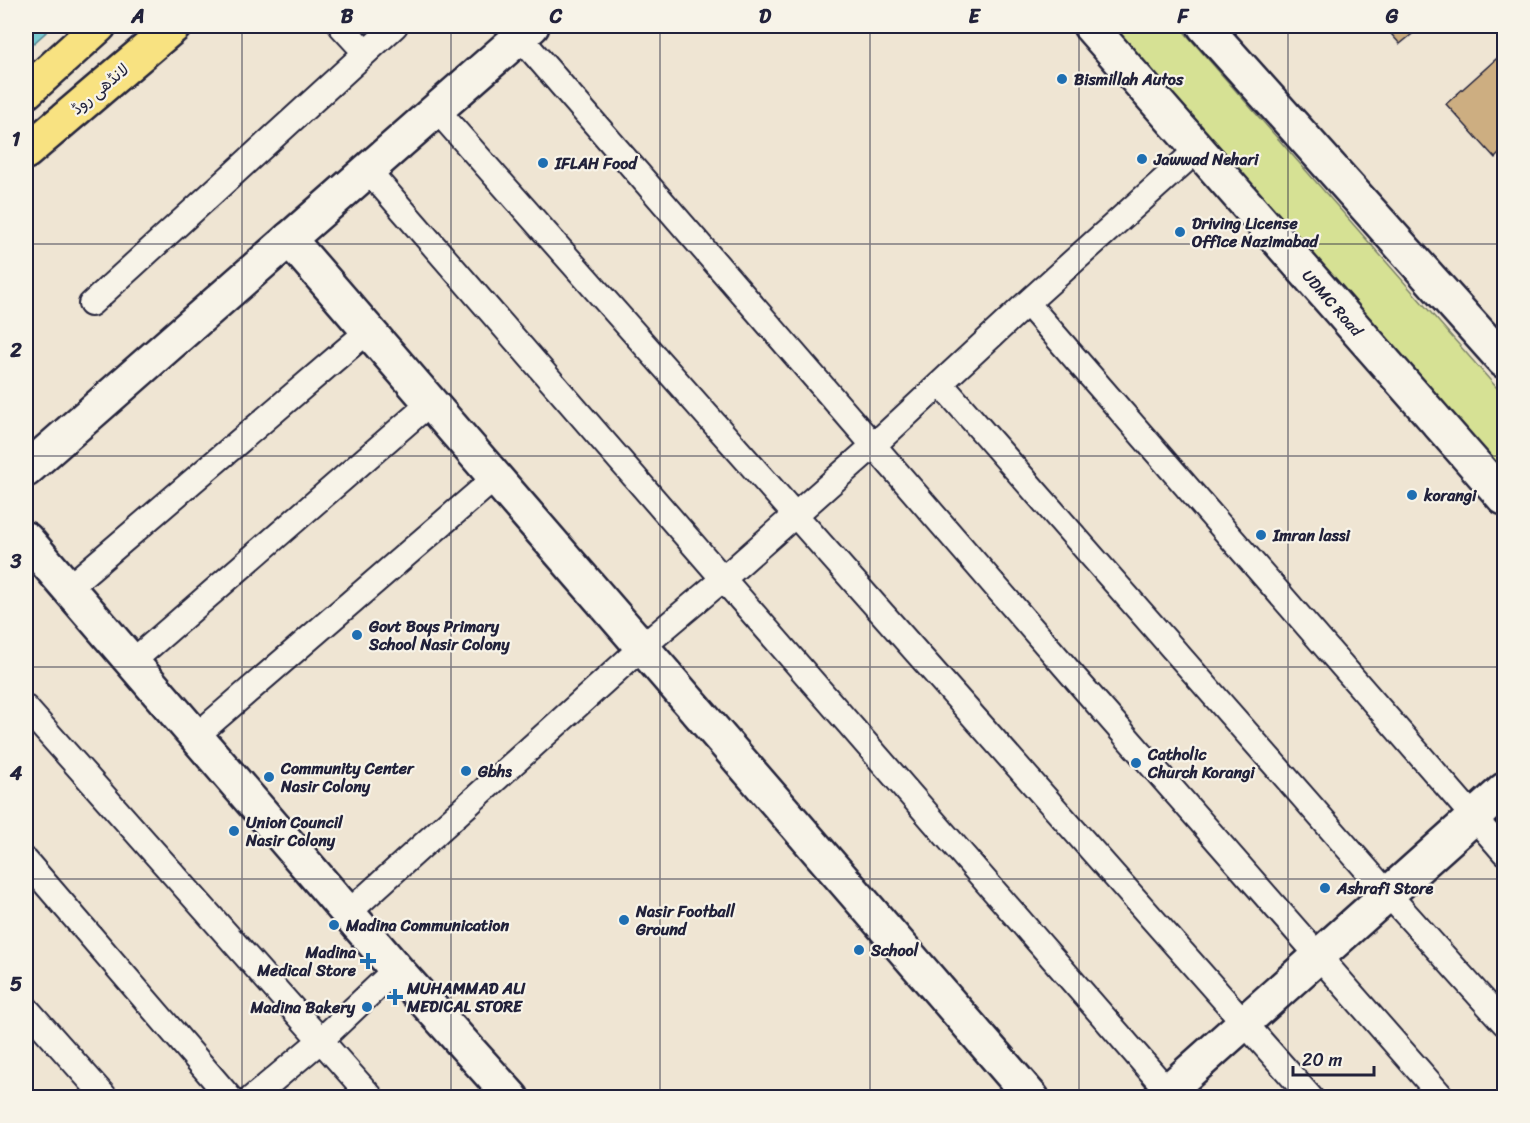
<svg xmlns="http://www.w3.org/2000/svg" width="1530" height="1123" viewBox="0 0 1530 1123" font-family="Sriracha,'Playpen Sans Arabic',sans-serif">
<style>
.green{fill:#d6e194;stroke:#7c8268;stroke-width:1.5}
.water{fill:#79cad1;stroke:#568795;stroke-width:1.5}
.building{fill:#cdae81;stroke:#22223b;stroke-width:1.5}
.lines{fill:none;stroke-linecap:round;stroke-linejoin:round}
.street-casing{stroke:#22223b;stroke-width:28}
.secondary-casing{stroke:#22223b;stroke-width:38}
.primary-casing{stroke:#22223b;stroke-width:38}
.street{stroke:#f7f3e8;stroke-width:24}
.secondary{stroke:#f7f3e8;stroke-width:33}
.primary{stroke:#f8e281;stroke-width:33}
.grid{fill:none;stroke:#22223b;stroke-width:1.5;stroke-opacity:0.55}
.poi-dot{fill:#1f6fb2;stroke:#f7f3e8;stroke-width:2}
.labels{text-anchor:middle;dominant-baseline:central;stroke-width:4.5;stroke-linejoin:round;paint-order:stroke}
.poi-label{font-size:16px;font-weight:bold;fill:#22223b;stroke:#f7f3e8;text-anchor:start}
.street-label{font-size:16px;fill:#22223b;stroke:#f7f3e8}
.neatline{fill:none;stroke:#22223b;stroke-width:2}
.grid-label{font-size:20px;text-anchor:middle;font-weight:bold;fill:#22223b}
</style>
<rect width="100%" height="100%" fill="#efe5d3"/>
<filter id="ink" filterUnits="userSpaceOnUse"><feTurbulence type="fractalNoise" baseFrequency=".0167" numOctaves="2"/><feDisplacementMap in="SourceGraphic" scale="12" xChannelSelector="R" yChannelSelector="G"/><feConvolveMatrix kernelMatrix="1 2 1 2 8 2 1 2 1" color-interpolation-filters="sRGB"/></filter>
<g filter="url(#ink)">
<path class="green" d="M1112,26H1179L1504,396V472Z"/>
<path class="water" d="M26,26H53L26,50Z"/>
<path class="building" d="M1384,26H1422L1400,44Z
M1504,52V149L1495,158L1446,104Z"/>
<g class="lines">
<g class="street-casing">
<path id="street" d="M341,26L365,52
M519,36L1081,685L1443,1098
M436,109L1311,1098
M367,169L1174,1098
M1027,303L1504,852
M91,304L395,26
M941,384L1388,894L1504,1023
M68,588L368,331
M132,662L430,403
M26,708L372,1098
M196,736L495,478
M26,861L230,1098
M348,913L641,648L723,579L873,446L1027,303L1197,150
M26,1008L106,1098
M252,1098L321,1040L396,969"/>
</g>
<g class="secondary-casing">
<g id="secondary">
<path id="s1" d="M1090,26L1504,498"/>
<path d="M1204,26L1504,361"/>
<path d="M289,239L1032,1098"/>
<path d="M26,470L532,26"/>
<path d="M26,539L396,969L512,1098"/>
<path d="M1160,1098L1504,790"/>
</g>
</g>
<g class="primary-casing">
<path id="primary" d="M26,92L99,26
M26,152L174,26"/>
</g>
<use href="#street" class="street"/>
<use href="#secondary" class="secondary"/>
<use href="#primary" class="primary"/>
</g>
</g>
<path class="grid" d="M242,26V1098M451,26V1098M660,26V1098M870,26V1098M1079,26V1098M1288,26V1098M26,244H1504M26,456H1504M26,667H1504M26,879H1504"/>
<g class="poi-dot">
<circle cx="1062" cy="79" r="6"/>
<circle cx="1142" cy="159" r="6"/>
<circle cx="543" cy="163" r="6"/>
<circle cx="1180" cy="232" r="6"/>
<circle cx="1412" cy="495" r="6"/>
<circle cx="1261" cy="535" r="6"/>
<circle cx="357" cy="635" r="6"/>
<circle cx="1136" cy="763" r="6"/>
<circle cx="466" cy="771" r="6"/>
<circle cx="269" cy="777" r="6"/>
<circle cx="234" cy="831" r="6"/>
<circle cx="1325" cy="888" r="6"/>
<circle cx="624" cy="920" r="6"/>
<circle cx="334" cy="925" r="6"/>
<circle cx="859" cy="950" r="6"/>
<path d="M365 952h6v6h6v6h-6v6h-6v-6h-6v-6h6z"/>
<path d="M392 988h6v6h6v6h-6v6h-6v-6h-6v-6h6z"/>
<circle cx="367" cy="1007" r="6"/>
</g>
<g class="labels">
<g class="poi-label">
<text x="1074" y="79">Bismillah Autos</text>
<text x="1154" y="159">Jawwad Nehari</text>
<text x="555" y="163">IFLAH Food</text>
<text x="1192" y="223">Driving License<tspan x="1192" dy="18">Office Nazimabad</tspan></text>
<text x="1424" y="495">korangi</text>
<text x="1273" y="535">Imran lassi</text>
<text x="369" y="626">Govt Boys Primary<tspan x="369" dy="18">School Nasir Colony</tspan></text>
<text x="1148" y="754">Catholic<tspan x="1148" dy="18">Church Korangi</tspan></text>
<text x="281" y="768">Community Center<tspan x="281" dy="18">Nasir Colony</tspan></text>
<text x="478" y="771">Gbhs</text>
<text x="246" y="822">Union Council<tspan x="246" dy="18">Nasir Colony</tspan></text>
<text x="1337" y="888">Ashrafi Store</text>
<text x="636" y="911">Nasir Football<tspan x="636" dy="18">Ground</tspan></text>
<text x="346" y="925">Madina Communication</text>
<text x="871" y="950">School</text>
<text x="356" y="952" text-anchor="end">Madina<tspan x="356" dy="18">Medical Store</tspan></text>
<text x="407" y="988">MUHAMMAD ALI<tspan x="407" dy="18">MEDICAL STORE</tspan></text>
<text x="355" y="1007" text-anchor="end">Madina Bakery</text>
</g>
<g class="street-label">
<text transform="translate(100 89) rotate(-40)">لانڈھی روڈ</text>
<text stroke="none"><textPath href="#s1" startOffset="368">UDMC Road</textPath></text>
</g>
</g>
<rect width="1530" height="1123" fill="none" stroke="#f7f3e8" stroke-width="66"/>
<path d="M1293 1066v9h81v-9" fill="none" stroke="#22223b" stroke-width="3"/>
<text x="1302" y="1066" font-size="18" fill="#22223b" stroke="#f7f3e8" stroke-width="4.5" paint-order="stroke">20 m</text>
<rect x="33" y="33" width="1464" height="1057" class="neatline"/>
<g class="grid-label">
<text x="138" y="23">A</text>
<text x="347" y="23">B</text>
<text x="556" y="23">C</text>
<text x="765" y="23">D</text>
<text x="974" y="23">E</text>
<text x="1183" y="23">F</text>
<text x="1392" y="23">G</text>
<text x="16" y="146">1</text>
<text x="16" y="357">2</text>
<text x="16" y="568">3</text>
<text x="16" y="780">4</text>
<text x="16" y="991">5</text>
</g>
</svg>
